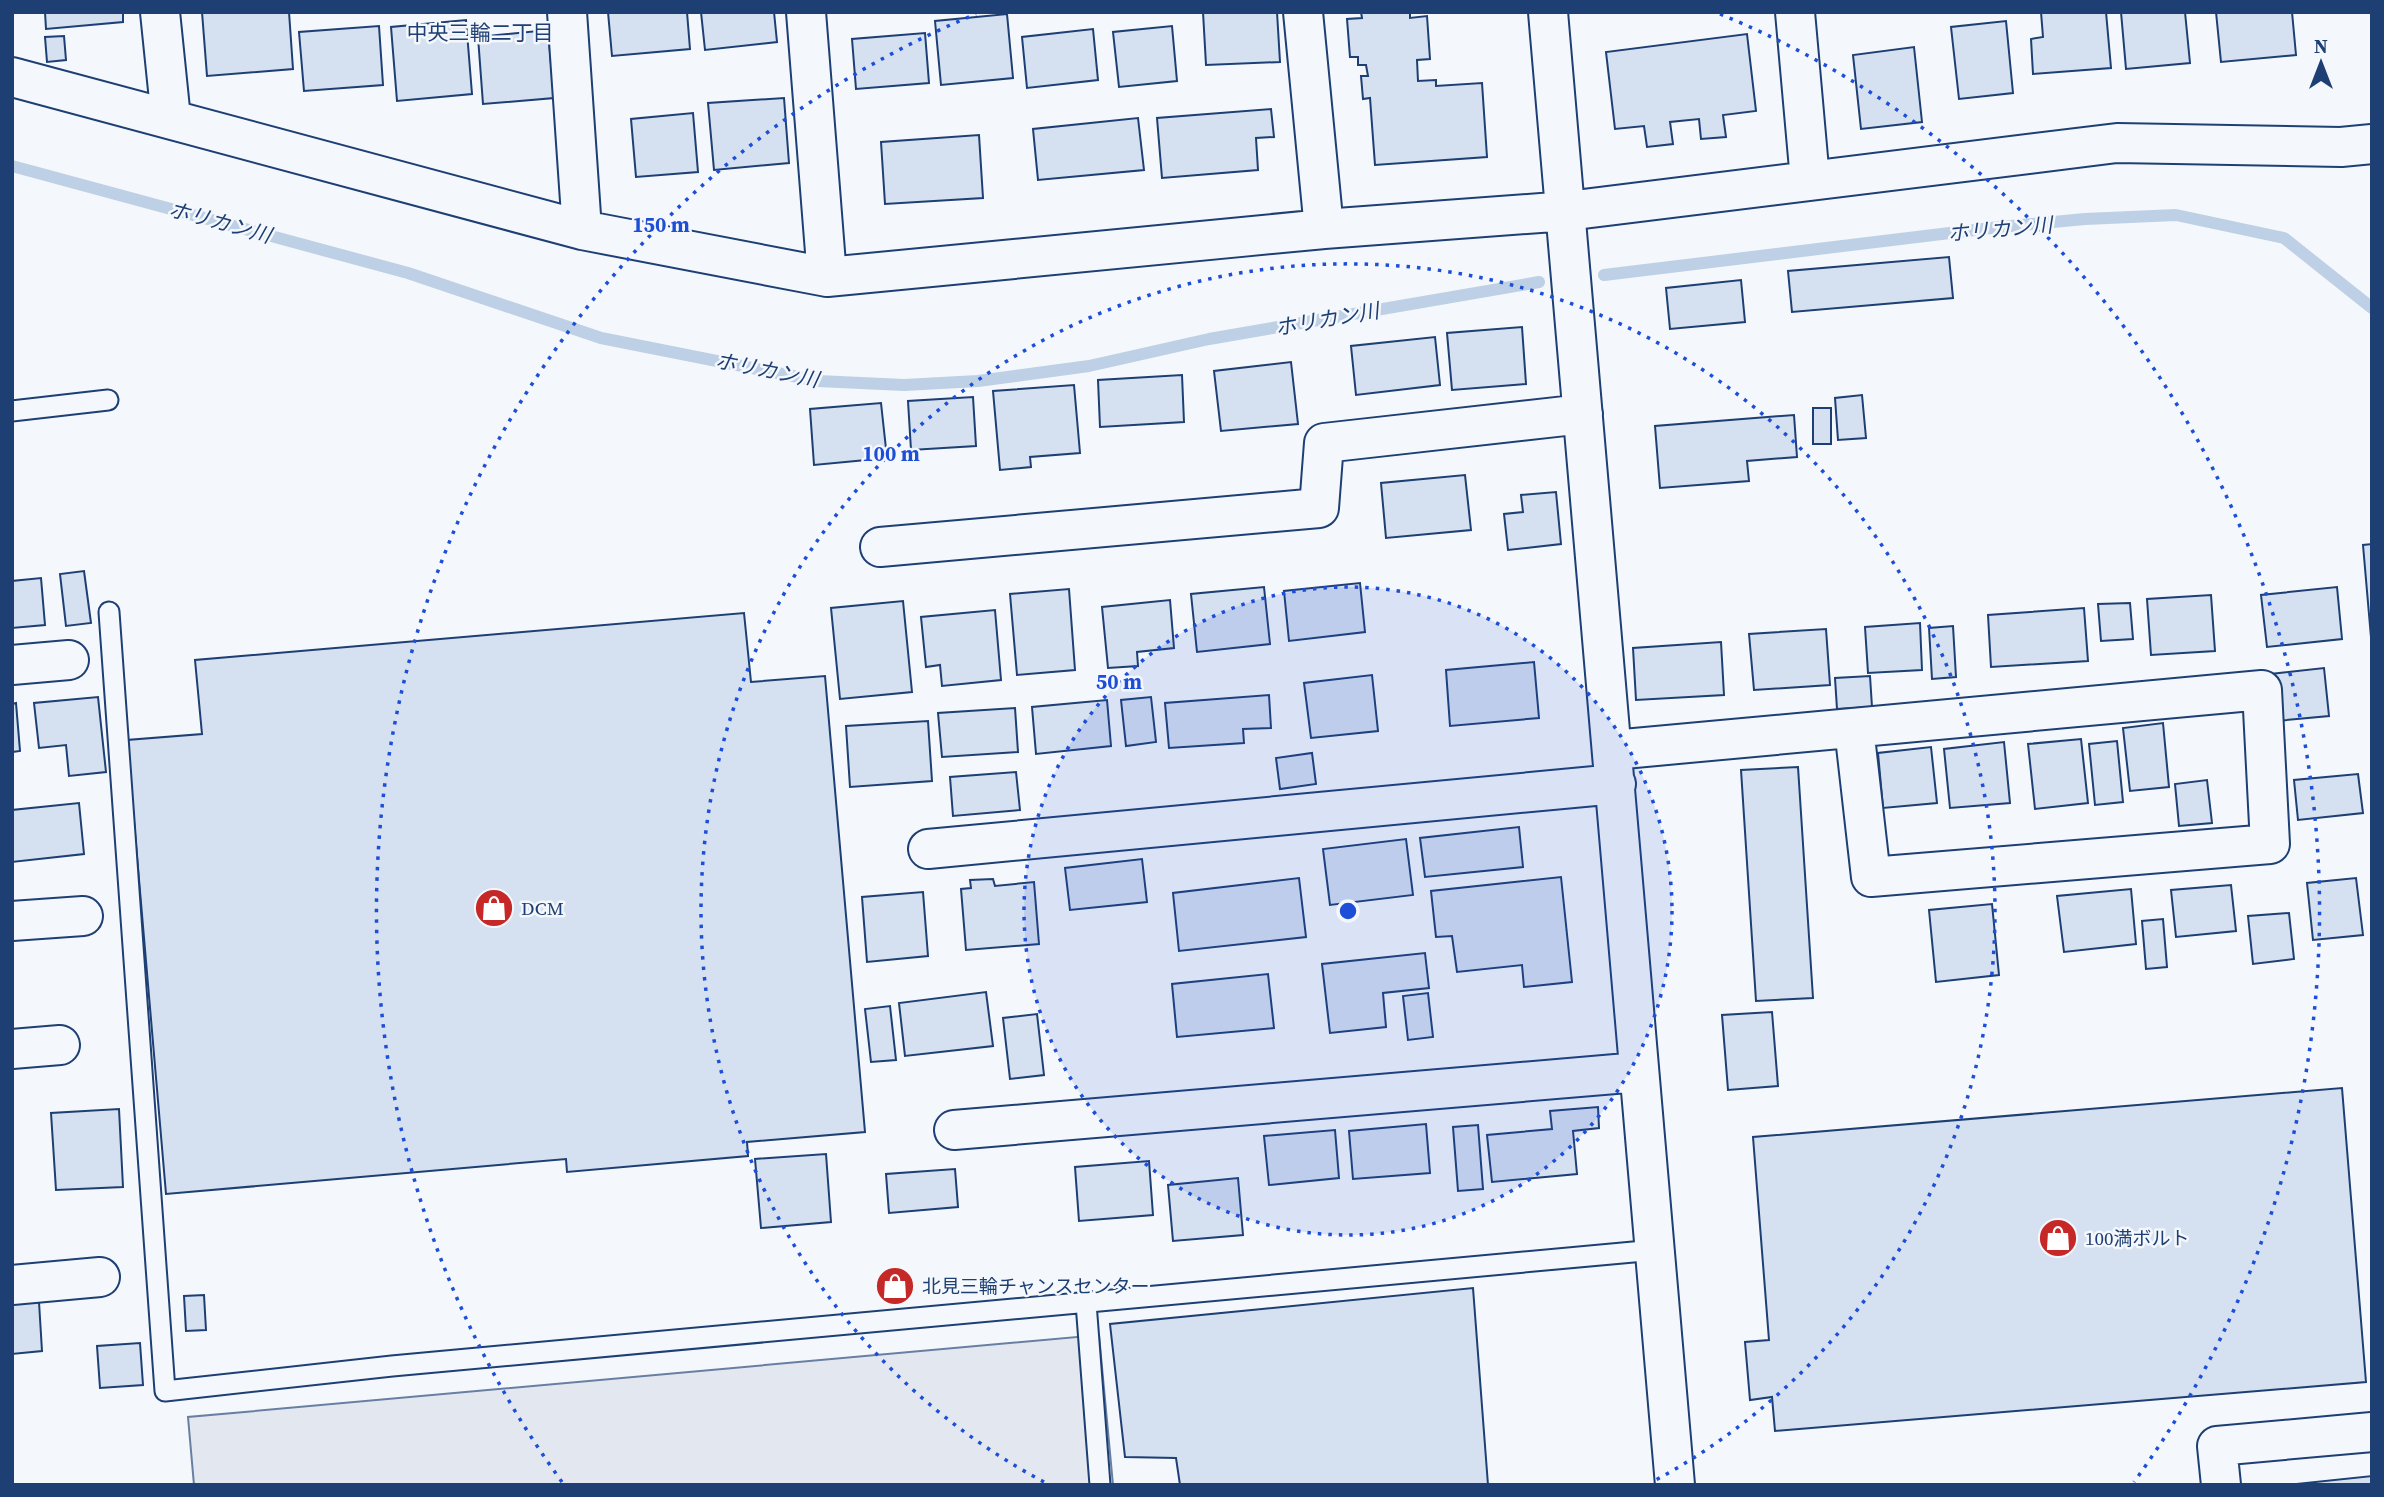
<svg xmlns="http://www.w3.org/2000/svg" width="2384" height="1497" viewBox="0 0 2384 1497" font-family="'Source Serif 4','Noto Sans JP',serif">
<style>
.parking{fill:#e3e8f0;stroke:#687fa3;stroke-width:2}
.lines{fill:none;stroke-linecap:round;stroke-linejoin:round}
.stream{stroke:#bed0e5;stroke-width:12}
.building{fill:#d5e0f0;stroke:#1d3f73;stroke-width:2}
.service-casing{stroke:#1d3f73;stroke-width:23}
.minor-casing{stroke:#1d3f73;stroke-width:42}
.service{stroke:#f4f7fb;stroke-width:19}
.minor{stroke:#f4f7fb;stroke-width:38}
.ring{fill:none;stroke:#1d4ed8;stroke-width:3.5;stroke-dasharray:3.5 7}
.labels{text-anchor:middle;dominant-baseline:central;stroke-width:5;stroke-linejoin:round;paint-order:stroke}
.poi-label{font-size:19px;fill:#1d3f73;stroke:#f4f7fb;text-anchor:start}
.neighbourhood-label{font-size:21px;fill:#1d3f73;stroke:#f4f7fb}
.water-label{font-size:21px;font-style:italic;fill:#1d3f73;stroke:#f4f7fb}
.centre{fill:#1d4ed8;stroke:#f4f7fb;stroke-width:3.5}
.ring-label{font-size:21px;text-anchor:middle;font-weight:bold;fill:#1d4ed8;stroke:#f4f7fb;stroke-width:5;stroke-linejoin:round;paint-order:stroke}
</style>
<rect width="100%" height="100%" fill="#f4f7fb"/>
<path class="parking" d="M1099,1335L1113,1485H194L188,1417Z"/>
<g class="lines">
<path class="stream" d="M12,166L408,273L601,338L818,381L904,385L978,381L1089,366L1209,339L1539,282
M1604,275L1991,228L2085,219L2176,215L2284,238L2372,308"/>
</g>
<path class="building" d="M45,12H123V22L46,29Z
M202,12H289L293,69L207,76Z
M608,12H687L690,49L612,56Z
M701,12H774L777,42L705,50Z
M1203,12H1277L1280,62L1206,65Z
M1361,12H1410V18L1427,16L1430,59L1417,60L1418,81L1436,80V86L1482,83L1487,157L1375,165L1370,98L1363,99L1361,76H1368L1366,65H1358V57H1350L1347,19L1362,18Z
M2041,12H2106L2111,68L2033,74L2031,39L2043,37Z
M2121,12H2185L2190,63L2126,69Z
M2216,12H2292L2296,55L2221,62Z
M1007,14L1013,78L941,85L935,21Z
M466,20L472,94L397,101L391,27Z
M2006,21L2013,93L1959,99L1951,27Z
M379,26L383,85L304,91L299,32Z
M1172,26L1177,81L1119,87L1113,32Z
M1093,29L1098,80L1027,88L1022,37Z
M548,30L554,98L483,104L478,37Z
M925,33L929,83L856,89L852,39Z
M1747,34L1756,111L1723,115L1726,137L1701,139L1699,119L1670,122L1673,144L1647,147L1644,126L1615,129L1606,52Z
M64,36L66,60L47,62L45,37Z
M1914,47L1922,122L1861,129L1853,55Z
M784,98L789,163L714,170L708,103Z
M1271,109L1274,137L1256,138L1258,170L1162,178L1157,118Z
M693,113L698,172L636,177L631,119Z
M1138,118L1144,170L1038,180L1033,129Z
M979,135L983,198L885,204L881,142Z
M1949,257L1953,298L1792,312L1788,271Z
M1741,280L1745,322L1670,329L1666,288Z
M1522,327L1526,384L1452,390L1447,333Z
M1435,337L1440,385L1356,395L1351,346Z
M1291,362L1298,424L1221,431L1214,371Z
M1182,375L1184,422L1100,427L1098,380Z
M1074,385L1080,453L1030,457L1031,467L1000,470L993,391Z
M1862,395L1866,438L1838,440L1835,398Z
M973,397L976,446L911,450L908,401Z
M881,403L887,458L814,465L810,409Z
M1813,408H1831V444H1813Z
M1794,415L1797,457L1747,461L1749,481L1660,488L1655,426Z
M1465,475L1471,530L1386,538L1381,483Z
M1556,492L1561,544L1508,550L1504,514L1523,512L1521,495Z
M2372,544V649L2363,545Z
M84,571L91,623L66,626L60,574Z
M41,578L45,625L12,628V581Z
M1360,583L1365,632L1289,641L1284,591Z
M1264,587L1270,644L1197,652L1191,594Z
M2337,587L2342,639L2267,647L2261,595Z
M1069,589L1075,670L1017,675L1010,594Z
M2211,595L2215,651L2151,655L2147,599Z
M1170,600L1174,648L1137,652L1138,666L1108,668L1102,607Z
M903,601L912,692L840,699L831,608Z
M2130,603L2133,639L2101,641L2098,604Z
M2084,608L2088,661L1991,667L1988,615Z
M995,610L1001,680L942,686L940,665L926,667L921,617Z
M744,613L751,682L825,676L865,1132L747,1142L748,1156L567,1172L566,1159L166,1194L127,740L202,734L195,660Z
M1920,623L1922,670L1868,673L1865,627Z
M1953,626L1956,677L1932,679L1929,628Z
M1826,629L1830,685L1754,690L1749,634Z
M1721,642L1724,695L1636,700L1633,648Z
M1534,662L1539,718L1450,726L1446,670Z
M2324,668L2329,716L2266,722L2262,675Z
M1372,675L1378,731L1311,738L1304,683Z
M1870,676L1872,707L1837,709L1835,678Z
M1269,695L1271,728L1243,729L1244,743L1169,748L1165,703Z
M98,697L106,772L69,776L66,745L39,748L34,703Z
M1151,697L1156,742L1126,746L1121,700Z
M1107,700L1111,746L1036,754L1032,707Z
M16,703L20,751L12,752V704Z
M1015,708L1018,752L942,757L938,713Z
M928,721L932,781L850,787L846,726Z
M2163,723L2169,787L2130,791L2123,728Z
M2081,739L2088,803L2035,809L2028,744Z
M2117,741L2123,802L2095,805L2089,744Z
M2004,742L2010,803L1950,808L1944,749Z
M1931,747L1937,803L1883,808L1878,753Z
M1312,753L1316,784L1280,789L1276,758Z
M1798,767L1813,998L1756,1001L1741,770Z
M1016,772L1020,810L953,816L950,777Z
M2358,774L2363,813L2298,820L2294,780Z
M2207,780L2212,823L2179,826L2175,784Z
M79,803L84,854L12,862V810Z
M1519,827L1523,867L1425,877L1420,838Z
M1406,839L1413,895L1330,905L1323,849Z
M1142,859L1147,902L1070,910L1065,868Z
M1561,877L1572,982L1524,987L1522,965L1457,972L1452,936L1436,937L1431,891Z
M1299,878L1306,937L1179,951L1173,893Z
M2356,878L2363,935L2313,940L2307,883Z
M993,879L995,886L1034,882L1039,944L966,950L961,889L971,888L970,880Z
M2231,885L2236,931L2176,937L2171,890Z
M2131,889L2136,944L2064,952L2057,896Z
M923,892L928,956L867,962L862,897Z
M1992,904L1999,975L1936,982L1929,910Z
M2289,913L2294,959L2253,964L2248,916Z
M2163,919L2167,967L2146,969L2142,921Z
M1425,953L1429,988L1383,993L1386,1027L1330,1033L1322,964Z
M1268,974L1274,1028L1177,1037L1172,984Z
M986,992L993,1046L905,1056L899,1003Z
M1428,993L1433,1037L1408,1040L1403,996Z
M890,1006L896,1060L871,1062L865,1009Z
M1772,1012L1778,1086L1728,1090L1722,1015Z
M1037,1014L1044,1075L1010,1079L1003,1018Z
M2342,1088L2366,1382L1775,1431L1772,1397L1750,1400L1745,1342L1769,1340L1753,1137Z
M1598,1107L1599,1128L1573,1131L1577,1174L1492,1182L1487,1135L1552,1129L1550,1111Z
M119,1109L123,1187L56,1190L51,1113Z
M1426,1124L1430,1173L1353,1179L1349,1131Z
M1478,1125L1483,1189L1458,1191L1453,1127Z
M1335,1130L1339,1178L1269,1185L1264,1136Z
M826,1154L831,1222L761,1228L755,1159Z
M1149,1161L1153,1215L1079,1221L1075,1167Z
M955,1169L958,1207L889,1213L886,1174Z
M1238,1178L1243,1235L1173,1241L1168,1185Z
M903,1277V1295H887V1278Z
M1473,1288L1488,1485H1180L1176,1458L1125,1457L1110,1324Z
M204,1295L206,1330L186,1331L184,1296Z
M39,1302L42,1351L12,1354V1304Z
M140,1343L143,1385L100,1388L97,1346Z
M2372,1476V1485H2287Z"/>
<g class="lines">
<g class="service-casing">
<path id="service" d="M12,411L108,400
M109,612L165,1391L392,1366L1655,1250
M1086,1303L1100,1485"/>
</g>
<g class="minor-casing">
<path id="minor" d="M160,12L171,119
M567,12L582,230
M806,12L827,277
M1303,12L1324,229
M1548,12L1675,1485
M1795,12L1810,180
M12,77L582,230L827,277L1324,229L1567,211L2117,143L2341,147L2372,144
M880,547L1319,508L1324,443L1583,414
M12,665L69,660
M1613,750L2262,690L2270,844L1871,877L1854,728
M928,849L1616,784
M12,921L83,916
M12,1049L60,1045
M954,1130L1639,1072
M12,1285L100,1277
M2221,1485L2217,1446L2372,1432"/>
</g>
<use href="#service" class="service"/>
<use href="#minor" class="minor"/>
</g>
<circle cx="1348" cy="911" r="324" fill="#1d4ed8" fill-opacity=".12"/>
<g class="ring">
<circle cx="1348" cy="911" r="324"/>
<path d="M1044 1482A647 647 0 1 1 1652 1482"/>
<path d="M562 1482A971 971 0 0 1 976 14M1720 14A971 971 0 0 1 2134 1482"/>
</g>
<defs>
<g id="shop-disc" transform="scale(2.0125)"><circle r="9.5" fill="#c62828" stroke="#f4f7fb"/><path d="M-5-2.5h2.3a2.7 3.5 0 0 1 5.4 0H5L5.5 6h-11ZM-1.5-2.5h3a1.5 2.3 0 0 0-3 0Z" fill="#fff"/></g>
</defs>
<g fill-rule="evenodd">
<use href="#shop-disc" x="494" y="908"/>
<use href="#shop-disc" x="2058" y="1238"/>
<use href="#shop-disc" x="895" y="1286"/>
</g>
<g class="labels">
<g class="poi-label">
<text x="521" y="908">DCM</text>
<text x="2085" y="1238">100満ボルト</text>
<text x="922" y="1286">北見三輪チャンスセンター</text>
</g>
<g class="neighbourhood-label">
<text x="480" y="32">中央三輪二丁目</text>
</g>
<g class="water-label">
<text transform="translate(220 222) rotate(15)">ホリカン川</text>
<text transform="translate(2000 229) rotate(-5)">ホリカン川</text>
<text transform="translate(1327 319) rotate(-10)">ホリカン川</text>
<text transform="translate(767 370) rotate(11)">ホリカン川</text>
</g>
</g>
<circle cx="1348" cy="911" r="10" class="centre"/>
<g class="ring-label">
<text x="661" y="232">150 m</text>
<text x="891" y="461">100 m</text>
<text x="1119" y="689">50 m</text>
</g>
<rect width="2384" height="1497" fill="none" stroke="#1d3f73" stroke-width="28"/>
<g transform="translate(2321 63)" stroke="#f4f7fb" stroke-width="5" paint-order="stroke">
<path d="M0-5L12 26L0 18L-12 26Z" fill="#1d3f73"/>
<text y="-10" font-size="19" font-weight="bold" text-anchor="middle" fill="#1d3f73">N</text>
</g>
</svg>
